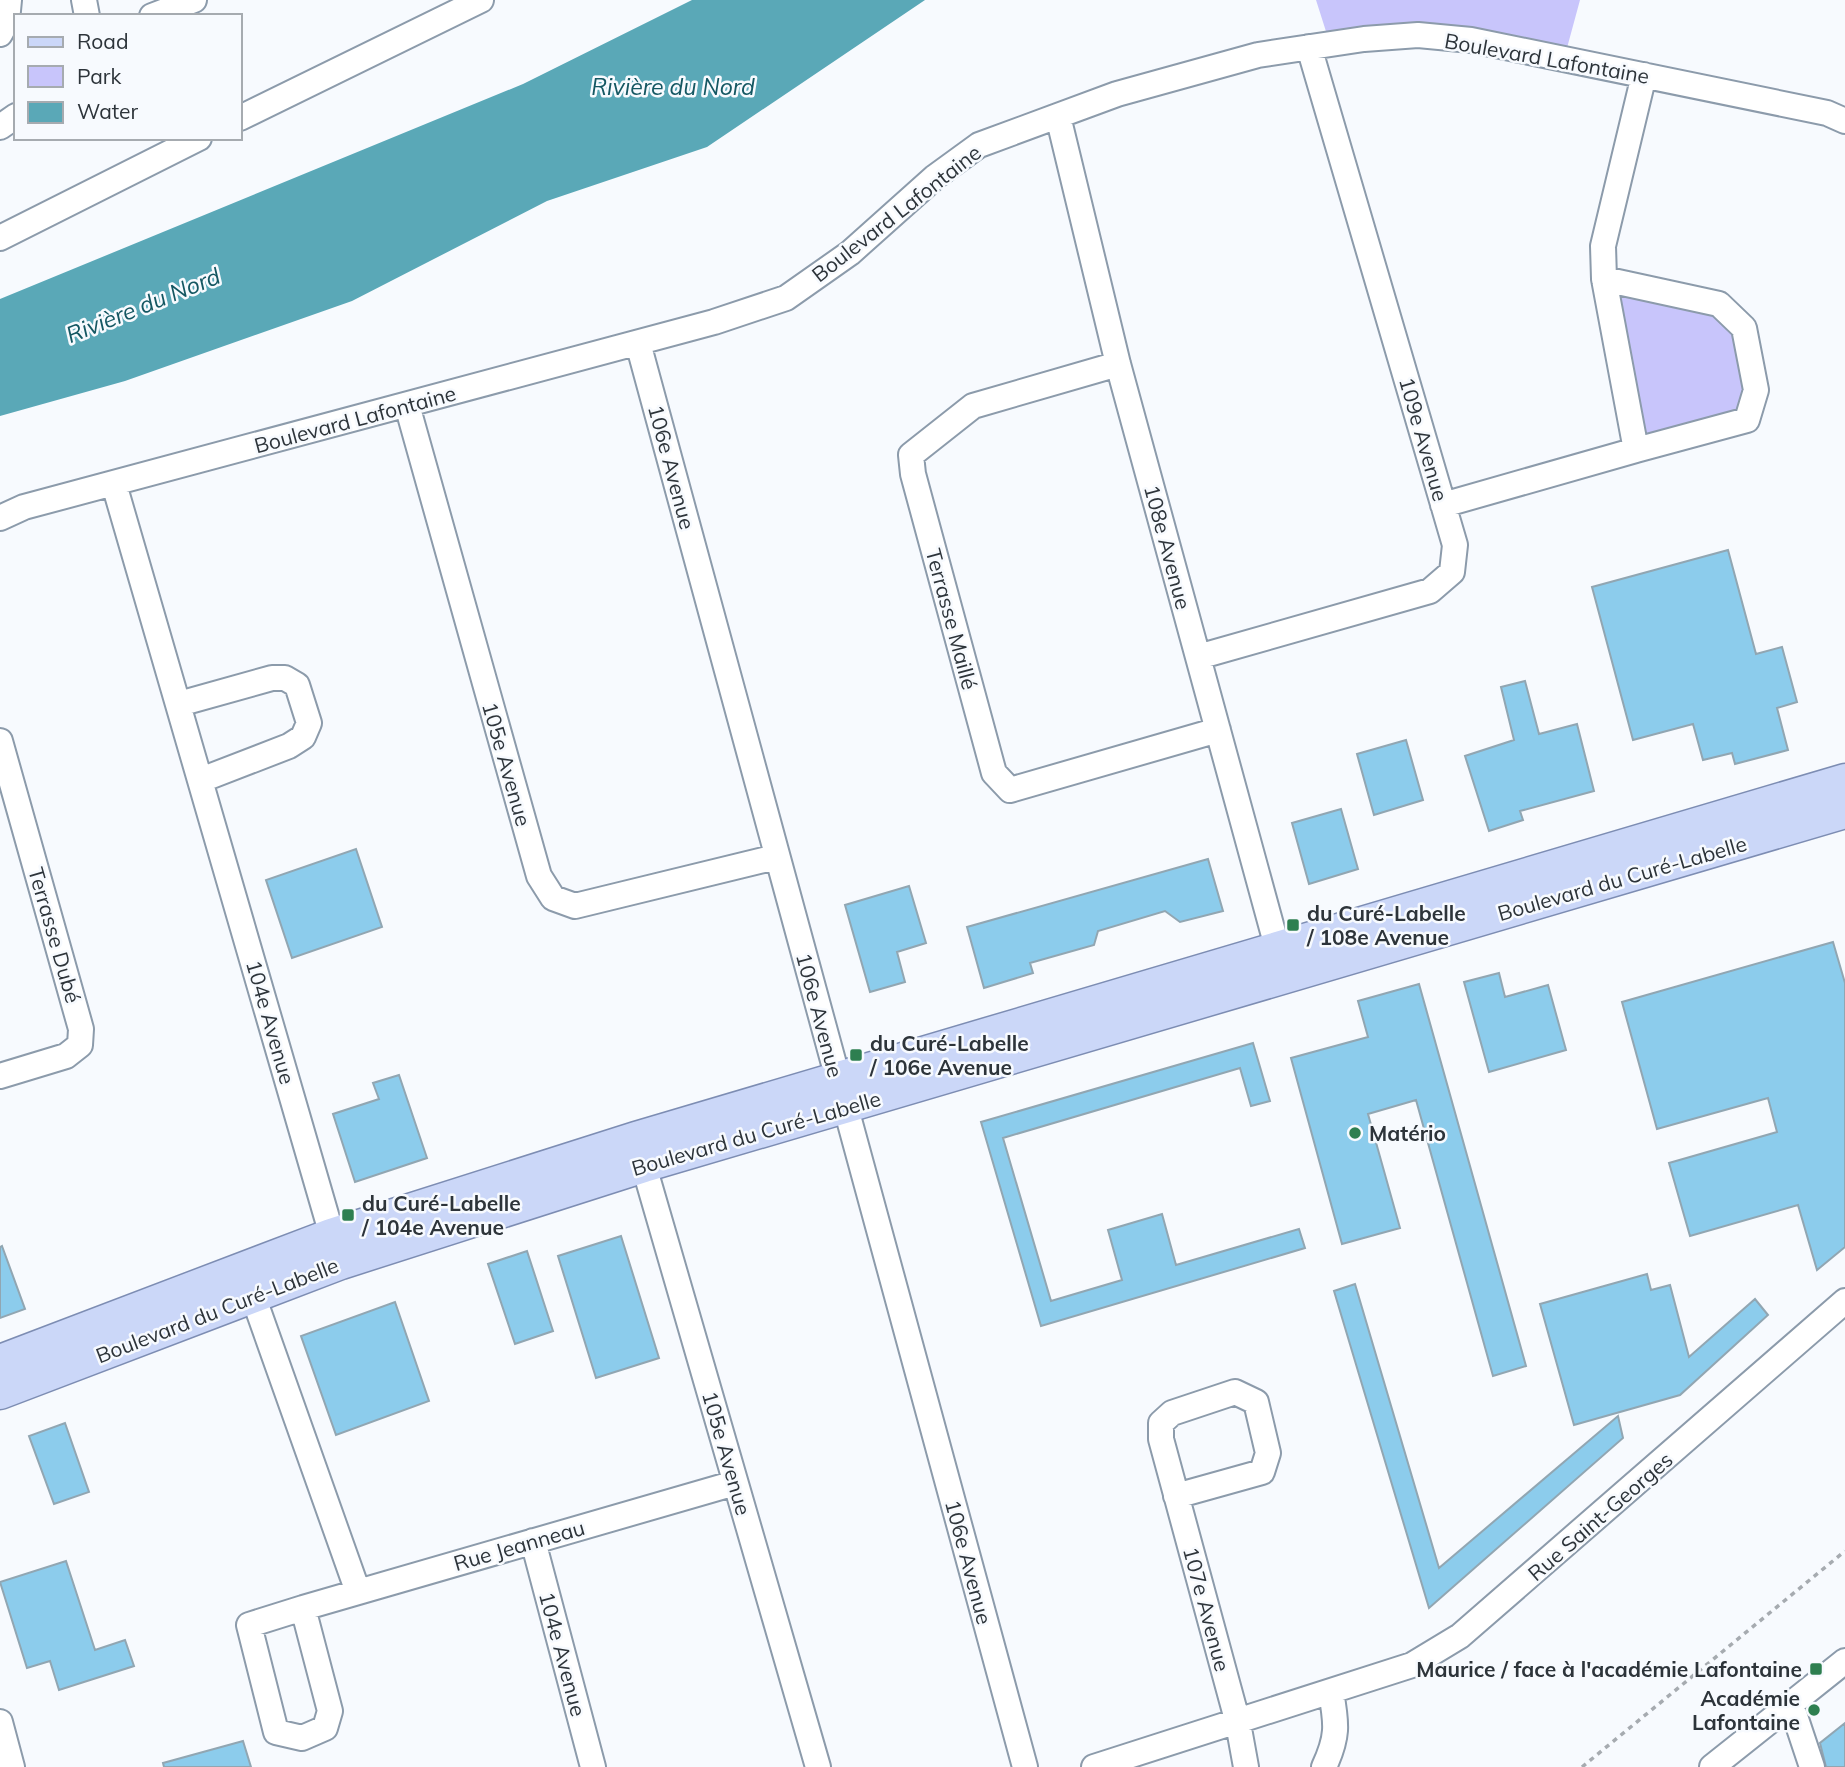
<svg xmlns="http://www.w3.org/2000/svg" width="1845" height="1767" viewBox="0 0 1845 1767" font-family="Mulish,sans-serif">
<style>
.green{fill:#c8c5fb}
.water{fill:#5aa8b7}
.building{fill:#8cccec;stroke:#91a6b2;stroke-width:2}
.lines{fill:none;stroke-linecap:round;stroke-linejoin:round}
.minor-casing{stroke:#8c9bab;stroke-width:28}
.major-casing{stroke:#7d8db3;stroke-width:35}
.path{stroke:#a6abb0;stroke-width:3.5;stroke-dasharray:5 5;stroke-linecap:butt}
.minor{stroke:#fff;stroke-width:24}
.major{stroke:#cbd7f8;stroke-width:32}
.poi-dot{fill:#2e7f50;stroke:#f7fafe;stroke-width:2.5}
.labels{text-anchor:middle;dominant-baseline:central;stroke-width:5;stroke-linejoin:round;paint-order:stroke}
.street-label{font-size:21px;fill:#2d343a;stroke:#f7fafe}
.poi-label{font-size:21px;font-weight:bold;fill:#2d343a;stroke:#f7fafe;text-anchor:start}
.water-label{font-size:23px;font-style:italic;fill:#145762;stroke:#f7fafe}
</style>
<rect width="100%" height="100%" fill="#f7fafe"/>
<path class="green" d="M1316,0H1580L1564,59L1471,40L1330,44Z
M1604,279L1719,304L1744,328L1747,420L1636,450Z"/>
<path class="water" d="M692,0H925L707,147L547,201L352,301L125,381L0,416V299L523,84Z"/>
<path class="building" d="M1728,550L1756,654L1782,647L1797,702L1777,708L1788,750L1735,764L1732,753L1703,760L1693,724L1633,740L1592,587Z
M1525,681L1539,734L1577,724L1594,791L1520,811L1523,820L1489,831L1465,756L1514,740L1501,687Z
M1406,740L1423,800L1374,815L1357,754Z
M1341,809L1358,869L1309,884L1292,823Z
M356,849L382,927L292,958L266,880Z
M1208,859L1223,911L1180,922L1165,911L1098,931L1094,945L1030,963L1033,973L984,988L967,927Z
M909,886L926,943L897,952L905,982L870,992L845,905Z
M1833,942L1845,983V1247L1817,1270L1798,1205L1690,1236L1669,1163L1777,1132L1768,1098L1657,1129L1622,1002Z
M1499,973L1505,997L1548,985L1566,1050L1489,1072L1464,982Z
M1419,984L1526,1366L1493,1376L1416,1100L1368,1114L1400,1228L1342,1244L1291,1058L1368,1037L1358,1001Z
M1253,1043L1270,1101L1251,1106L1240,1068L1003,1138L1051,1301L1122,1280L1108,1230L1162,1214L1176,1265L1299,1229L1305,1248L1041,1326L981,1122Z
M399,1075L427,1158L355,1182L333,1114L379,1099L373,1083Z
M621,1236L659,1358L596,1378L558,1256Z
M2,1246L25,1309L0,1318V1247Z
M527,1251L553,1331L515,1344L488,1264Z
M1647,1274L1651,1290L1670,1285L1689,1357L1755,1299L1768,1315L1680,1395L1574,1425L1540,1304Z
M1355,1284L1439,1568L1618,1416L1623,1438L1429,1608L1334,1291Z
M395,1302L429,1401L336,1435L301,1336Z
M65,1423L89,1492L54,1504L29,1436Z
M66,1561L95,1650L125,1640L134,1666L59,1690L50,1661L27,1668L0,1582Z
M1845,1723V1767H1826L1820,1743Z
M243,1741L251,1767H164L163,1763Z"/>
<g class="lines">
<g class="minor-casing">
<path id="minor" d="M84,0L87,16
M152,16L194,0
M0,34L7,21L9,0
M1058,116L1118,364L1282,965
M240,118L481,0
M0,127L16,116
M0,238L199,138
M1604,279L1719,304L1744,328L1756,390L1747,420L1636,450
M638,343L1025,1767
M1118,364L973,406L911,455L913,474L994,773L1010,790L1218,730
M407,405L539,876L553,898L575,906L776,857
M114,484L336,1249
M1443,505L1636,450L1604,279L1603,246L1644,75
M0,518L24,507L714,322L786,298L850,253L935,177L979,145L1117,94L1258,55L1364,39L1418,35L1471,40L1827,113L1845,121
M1198,657L1430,591L1452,572L1455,545L1309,47
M179,704L272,678H285L297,685L309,723L303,737L289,746L201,780
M0,741L81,1029L80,1045L66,1056L0,1076
M639,1149L818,1767
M247,1279L358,1592
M1176,1496L1262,1472L1268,1453L1256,1402L1235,1392L1172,1413L1161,1423V1439L1238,1723L1246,1767
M533,1541L593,1767
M303,1608L330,1711L325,1728L302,1738L276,1732L249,1625L303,1608L735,1483
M1791,1704L1812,1767
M0,1722L12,1767
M1094,1767L1412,1665L1460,1636L1845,1301
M1324,1767C1338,1737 1337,1725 1331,1692
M1712,1767L1845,1661"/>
</g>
<g class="major-casing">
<path id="major" d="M0,1361L331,1235L636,1138L1845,780
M0,1393L341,1263L644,1166L1845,812"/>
</g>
<path class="path" d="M1582,1767L1845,1551"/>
<use href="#minor" class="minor"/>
<use href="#major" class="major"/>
</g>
<g class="poi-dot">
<rect x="1286" y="918" width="14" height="14" rx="3.5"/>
<rect x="849" y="1048" width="14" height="14" rx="3.5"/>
<circle cx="1355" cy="1133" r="7"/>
<rect x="341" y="1208" width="14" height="14" rx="3.5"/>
<rect x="1809" y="1662" width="14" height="14" rx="3.5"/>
<circle cx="1814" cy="1710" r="7"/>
</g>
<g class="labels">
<g class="street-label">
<text transform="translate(1547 58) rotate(10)">Boulevard Lafontaine</text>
<text transform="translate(896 213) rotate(-38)">Boulevard Lafontaine</text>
<text transform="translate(355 419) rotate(-15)">Boulevard Lafontaine</text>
<text transform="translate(1424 439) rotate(74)">109e Avenue</text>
<text transform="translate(672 467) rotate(75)">106e Avenue</text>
<text transform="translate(1168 547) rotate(75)">108e Avenue</text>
<text transform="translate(952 619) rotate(75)">Terrasse Maillé</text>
<text transform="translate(507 764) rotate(74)">105e Avenue</text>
<text transform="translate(1622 878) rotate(-16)">Boulevard du Curé-Labelle</text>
<text transform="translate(55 935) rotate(74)">Terrasse Dubé</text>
<text transform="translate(820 1015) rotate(75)">106e Avenue</text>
<text transform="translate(271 1022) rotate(74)">104e Avenue</text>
<text transform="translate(756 1133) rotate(-16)">Boulevard du Curé-Labelle</text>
<text transform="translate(217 1310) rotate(-21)">Boulevard du Curé-Labelle</text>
<text transform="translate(727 1453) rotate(74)">105e Avenue</text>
<text transform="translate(1600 1516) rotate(-41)">Rue Saint-Georges</text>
<text transform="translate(519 1545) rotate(-16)">Rue Jeanneau</text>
<text transform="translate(969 1562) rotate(75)">106e Avenue</text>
<text transform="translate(1207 1609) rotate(75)">107e Avenue</text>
<text transform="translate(563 1654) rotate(75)">104e Avenue</text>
</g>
<g class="poi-label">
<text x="1307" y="913">du Curé-Labelle<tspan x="1307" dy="24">/ 108e Avenue</tspan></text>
<text x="870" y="1043">du Curé-Labelle<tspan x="870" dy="24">/ 106e Avenue</tspan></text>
<text x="1369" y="1133">Matério</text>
<text x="362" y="1203">du Curé-Labelle<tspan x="362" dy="24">/ 104e Avenue</tspan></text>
<text x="1802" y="1669" text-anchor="end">Maurice / face à l'académie Lafontaine</text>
<text x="1800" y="1698" text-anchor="end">Académie<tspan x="1800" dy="24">Lafontaine</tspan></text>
</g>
<g class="water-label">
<text x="673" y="86">Rivière du Nord</text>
<text transform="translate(143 305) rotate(-22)">Rivière du Nord</text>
</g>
</g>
<rect x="14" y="14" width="228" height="126" fill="#f7fafe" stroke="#a6abb0" stroke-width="2"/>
<rect x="28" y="37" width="35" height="10" fill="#cbd7f8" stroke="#a6abb0" stroke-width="2"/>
<text x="77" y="49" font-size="21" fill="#2d343a">Road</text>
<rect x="28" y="66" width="35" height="21" fill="#c8c5fb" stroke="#a6abb0" stroke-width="2"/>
<text x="77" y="84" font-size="21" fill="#2d343a">Park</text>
<rect x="28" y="102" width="35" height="21" fill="#5aa8b7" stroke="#a6abb0" stroke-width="2"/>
<text x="77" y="119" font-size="21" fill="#2d343a">Water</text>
</svg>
